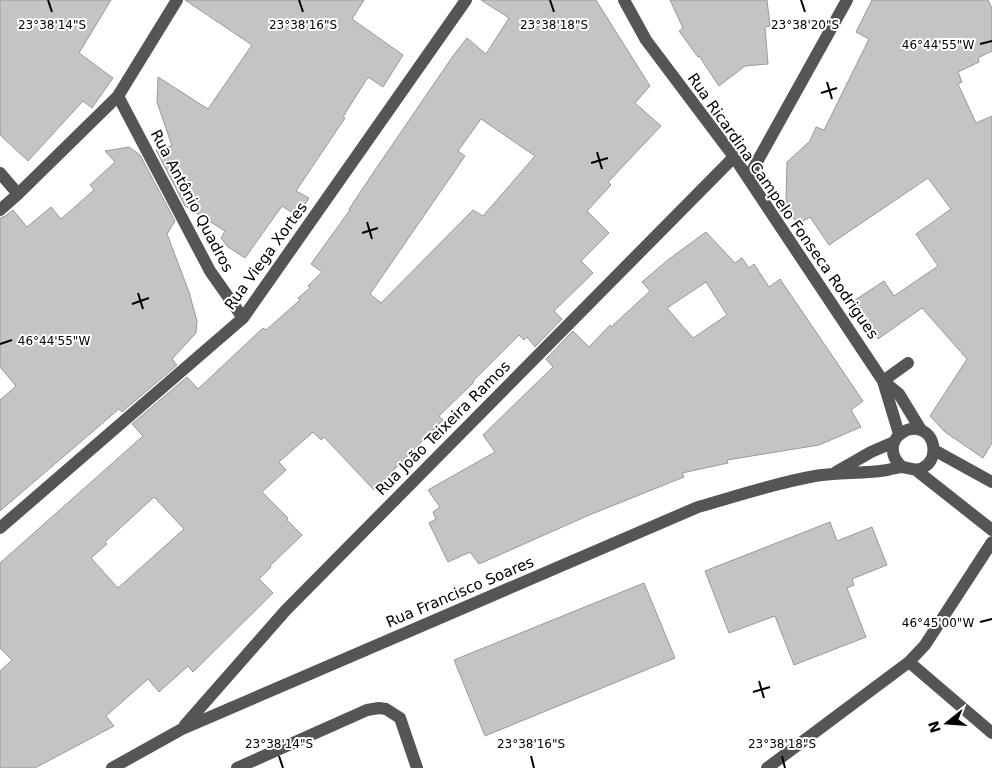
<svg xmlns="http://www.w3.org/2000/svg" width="992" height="768" viewBox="0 0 992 768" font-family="'DejaVu Sans',sans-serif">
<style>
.building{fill:#c4c4c4;stroke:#999;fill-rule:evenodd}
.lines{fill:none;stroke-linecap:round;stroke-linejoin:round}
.minor{stroke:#555;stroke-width:12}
.ticks{fill:none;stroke:#000;stroke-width:2}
.labels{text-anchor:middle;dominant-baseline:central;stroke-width:4;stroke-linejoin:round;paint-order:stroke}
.street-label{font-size:15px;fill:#000;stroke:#fff}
.ticks-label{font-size:12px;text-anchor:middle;fill:#000;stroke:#fff;stroke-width:4;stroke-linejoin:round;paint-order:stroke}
</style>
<rect width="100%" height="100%" fill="#fff"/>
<path class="building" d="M0,0H111L79,53L113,78L92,108L83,101L28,161L0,135Z
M185,0H364L352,19L403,55L383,87L368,77L343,117L345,118L296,191L309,198L297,216L282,206L245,258L228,247L221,238L225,231L185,206L156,150L172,146L157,102L158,77L208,109L252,45Z
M481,0H596L650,86L635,103L661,126L608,182L611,185L587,211L609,233L581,261L593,273L554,311L562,319L535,347L527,337L524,340L519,335L473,381L474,382L439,416L443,420L374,490L324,437L321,440L313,432L279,462L286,470L262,492L288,518L287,520L302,535L270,566L271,567L259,579L273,593L193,672L188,666L159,692L148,679L106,716L114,726L35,768H0V671L12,660L0,648V563L143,436L132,424L187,377L198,389L263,328L266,330L300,300L298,298L310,288L308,286L322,272L311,264L350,210L349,209L375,170L453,56L467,38L486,54L509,18ZM481,119L535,156L483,216L473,210L381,303L370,294L465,156L458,151ZM154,497L184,529L118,588L91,558L107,544L105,542Z
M670,0H767L770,26L765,27L768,64L745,66L719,86L699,56L698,57L679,31L683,28Z
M872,0H988L992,8V51L978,58L979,62L958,72L962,82L958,84L976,123L992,116V443L983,458L945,432L930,416L967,359L922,308L878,339L852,302L884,281L894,296L938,266L916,234L951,209L928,178L829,245L810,217L798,224L790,214L786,199L787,162L810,141L816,127L824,130L869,39L856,32Z
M129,147L140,155L175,221L167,234L189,292L197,321L196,333L172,359L177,365L122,412L119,409L0,511V400L16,386L0,367V218L5,216L13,210L27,227L51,207L61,219L94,190L90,185L115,162L105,151Z
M706,232L735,263L742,258L749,268L754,264L769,287L780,279L863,401L851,410L861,427L819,445L727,460L728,463L682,473L684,477L587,516L479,564L470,552L448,562L429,523L436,519L433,512L440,507L428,490L495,452L483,435L553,367L546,359L573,331L589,347L610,325L611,327L650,291L642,282L669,259ZM706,282L727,315L693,338L667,308Z
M830,522L837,541L872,527L887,565L852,579L854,585L847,588L866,637L794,665L775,616L729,633L705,571Z
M644,583L675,658L485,736L454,660Z"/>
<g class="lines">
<path class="minor" d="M624,0L646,40L734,157L883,381L899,394L921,430
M118,96L210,271L243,318
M0,173L18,194
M748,178L847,0
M0,210L18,194L118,96L177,0
M883,381L899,434
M883,381L908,363
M934,450L992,482
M916,470L992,530
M836,472L871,452L894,442
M0,528L243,318L466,0
M909,662L992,733
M185,725L286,610L734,157
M112,768L182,729L698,507C737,496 775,483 815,476C839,472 864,474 887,470C892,469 898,467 902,467C911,468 916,472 924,467C938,459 936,436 921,430C907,425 891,437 893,451C893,458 898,463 902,467
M237,768L367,710L379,708L386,709L400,718L417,768
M767,768L909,662L925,645L992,542"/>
</g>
<path class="ticks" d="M48,0L52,12M299,0L303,12M550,0L554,12M801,0L805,12M980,44L992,41M827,82L832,99M821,93L837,88M597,152L602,169M591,163L608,158M367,222L372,239M362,233L378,228M138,293L143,309M132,304L149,298M0,344L12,340M980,622L992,619M759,681L764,698M753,692L770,687M279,756L283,768M531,756L534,768M782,756L785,768"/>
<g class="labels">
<g class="street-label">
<text transform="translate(192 201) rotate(62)">Rua Antônio Quadros</text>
<text transform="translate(783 206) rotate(55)">Rua Ricardina Campelo Fonseca Rodrigues</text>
<text transform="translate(266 256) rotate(-54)">Rua Viega Xortes</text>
<text transform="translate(443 428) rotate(-45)">Rua João Teixeira Ramos</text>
<text transform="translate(460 592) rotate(-23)">Rua Francisco Soares</text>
</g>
</g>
<g class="ticks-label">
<text x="805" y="29">23°38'20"S</text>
<text x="52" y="29">23°38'14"S</text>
<text x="303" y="29">23°38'16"S</text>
<text x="554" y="29">23°38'18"S</text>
<text x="938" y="49">46°44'55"W</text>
<text x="54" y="345">46°44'55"W</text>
<text x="938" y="627">46°45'00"W</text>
<text x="279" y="748">23°38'14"S</text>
<text x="531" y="748">23°38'16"S</text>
<text x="782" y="748">23°38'18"S</text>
</g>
<g transform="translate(947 723) rotate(253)" stroke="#ffffff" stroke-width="4" paint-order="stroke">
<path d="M0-4L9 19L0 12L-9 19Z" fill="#000000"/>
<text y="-8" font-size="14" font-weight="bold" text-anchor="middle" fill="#000000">N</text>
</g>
</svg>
